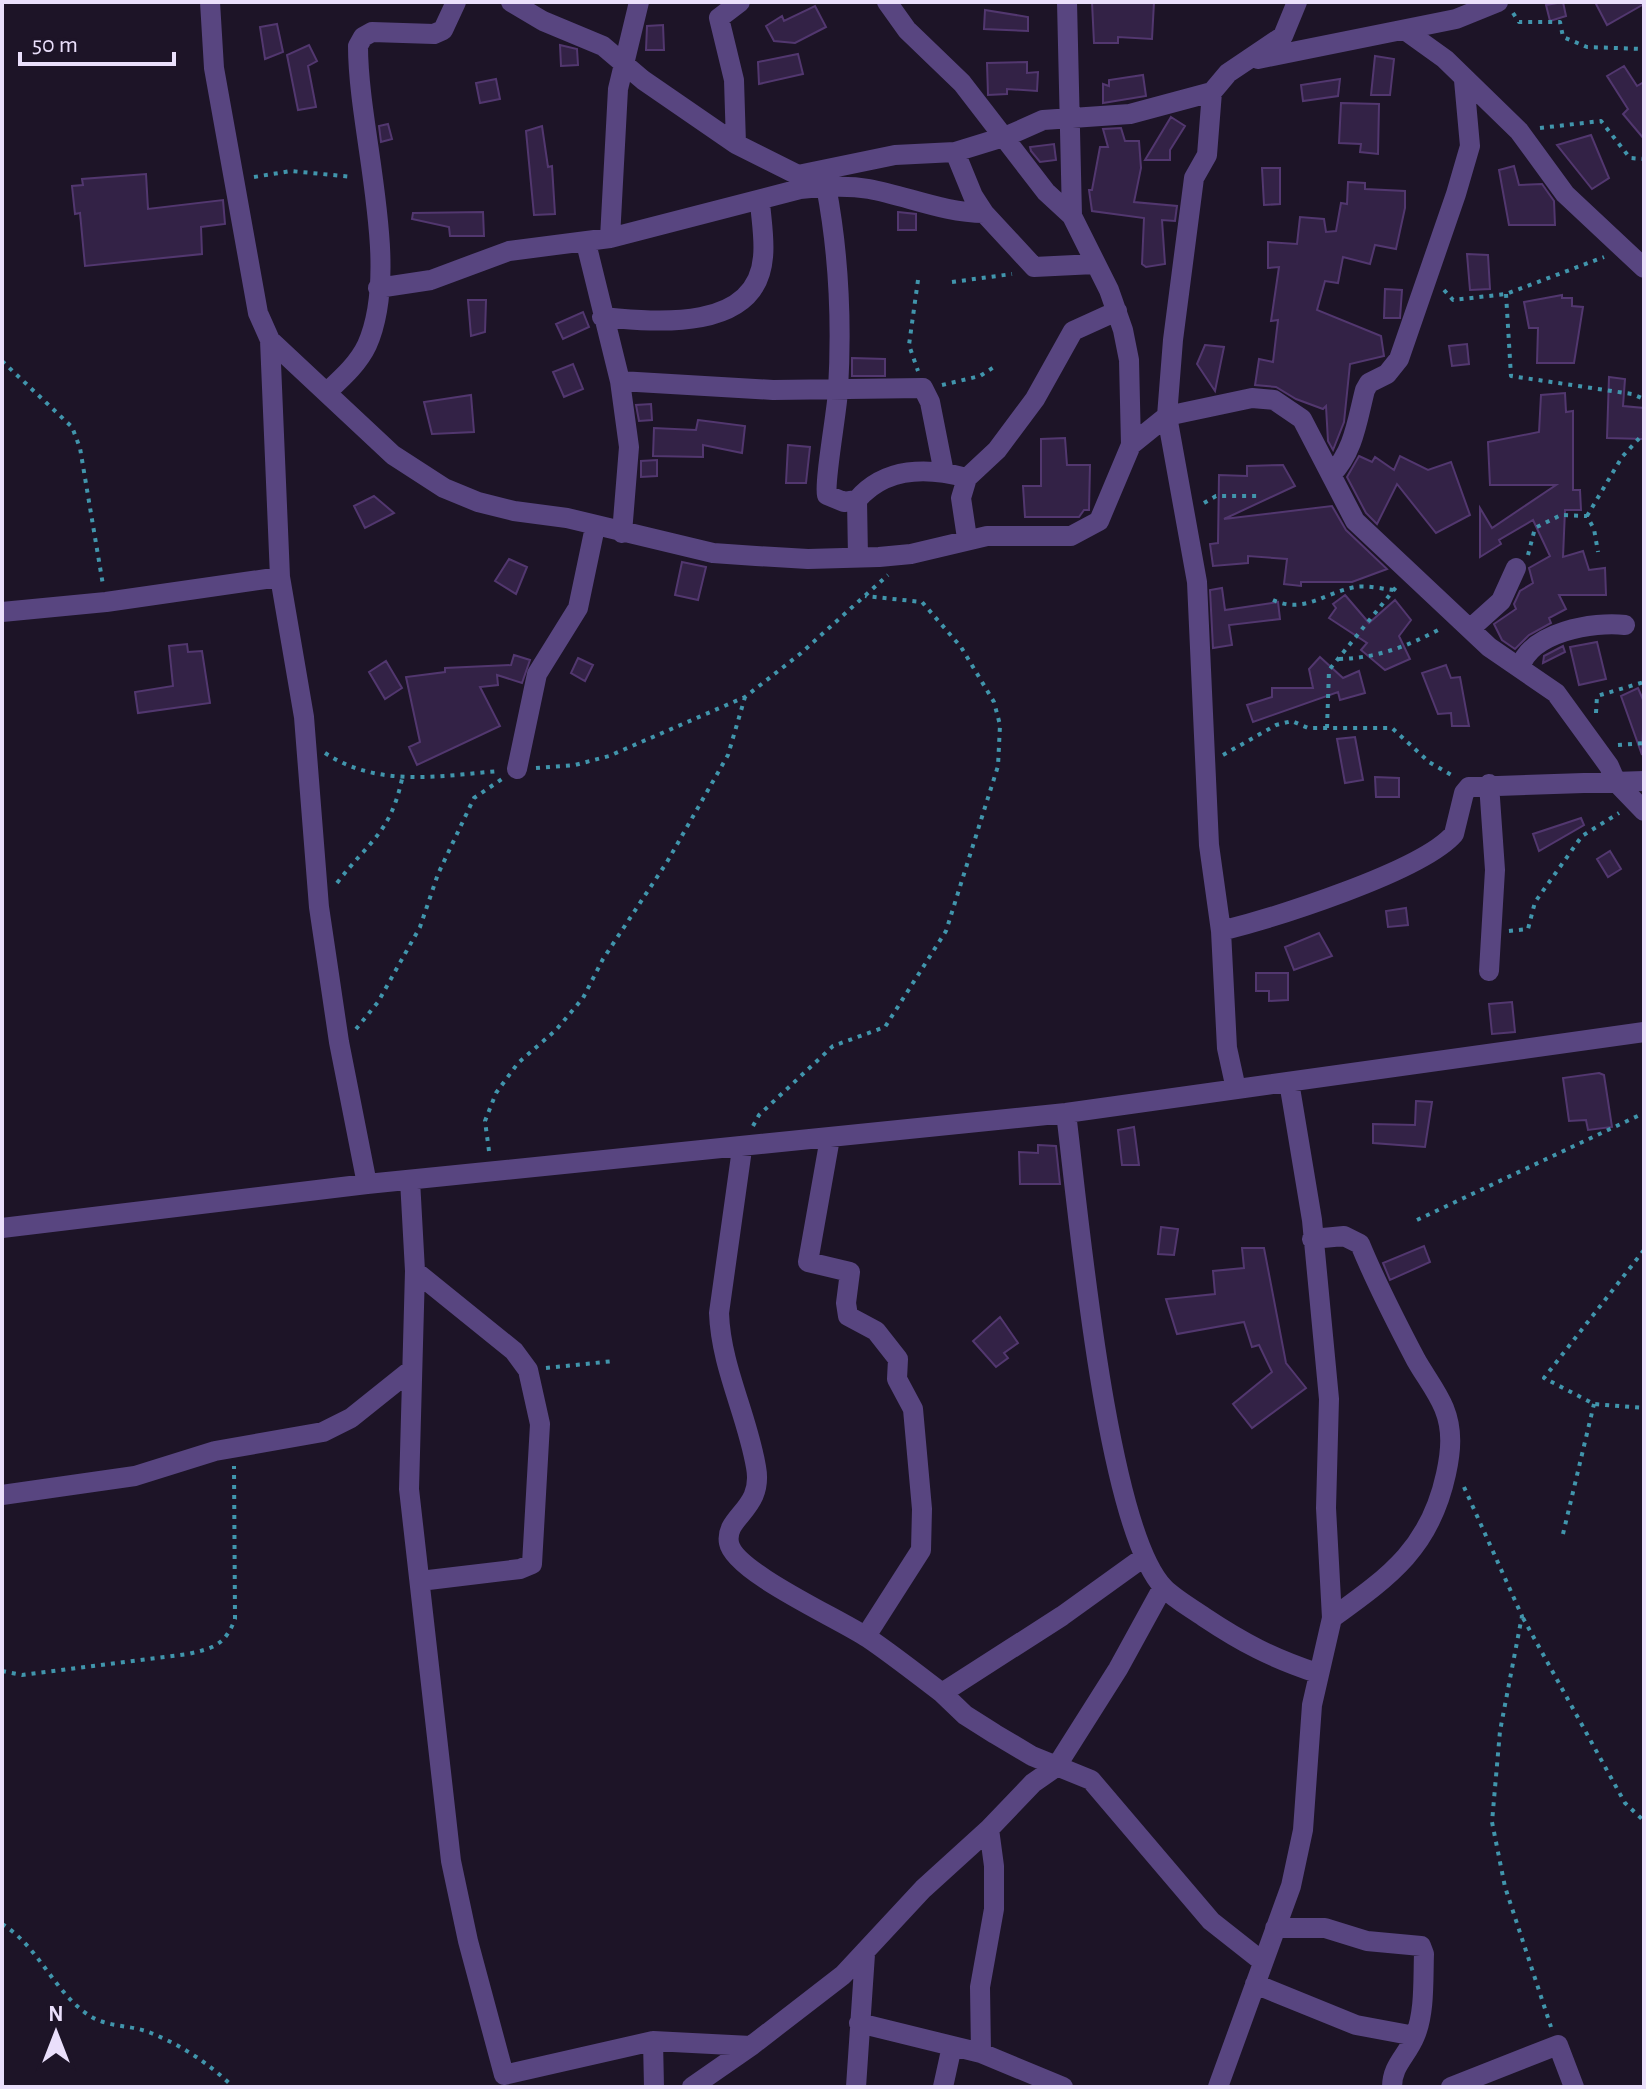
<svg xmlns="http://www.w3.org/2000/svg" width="1646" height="2089" viewBox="0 0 1646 2089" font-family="'Alegreya Sans',sans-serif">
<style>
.building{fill:#332246;stroke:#52376f;stroke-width:2}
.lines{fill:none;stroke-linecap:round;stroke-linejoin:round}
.path{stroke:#4195ac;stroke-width:4;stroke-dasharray:4 6;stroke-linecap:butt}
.minor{stroke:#584580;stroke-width:20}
</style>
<rect width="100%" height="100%" fill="#1d1427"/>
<path class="building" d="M1092,2H1154L1152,39L1118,37V43H1094Z
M1563,2L1566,16L1550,21L1546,5Z
M1595,2H1644V4L1607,25Z
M815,6L826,27L795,43L774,41L766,26L782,16L784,21Z
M985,10L1028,17V31L984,29Z
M277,24L283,52L265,59L260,27Z
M663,25L664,50H646L647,26Z
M309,45L317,61L308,66L316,107L298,110L287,55Z
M560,45L577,49L578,65L561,66Z
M798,54L803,74L759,84L758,62Z
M1375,56L1394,59L1390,95H1371Z
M1027,62V73L1038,72L1037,91L1007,89V94L988,95L987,63Z
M1624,66L1637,86L1644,82V139L1623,114L1628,109L1607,76Z
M1143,75L1146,96L1103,103V84L1109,86V80Z
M496,79L500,99L480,103L476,83Z
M1340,79L1338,96L1303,101L1301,85Z
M1341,103L1379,104L1378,154L1360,152L1361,144L1339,143Z
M1171,117L1185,126L1170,150V160H1145Z
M388,124L392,139L381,142L379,126Z
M542,126L548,167L552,166L555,214L534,215L526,131Z
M1121,128L1125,141H1139L1141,168L1134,202L1177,206L1175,221L1162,220L1165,264L1146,267L1142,264L1144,218L1092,211L1089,190H1092L1100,147H1108L1103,129Z
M1591,135L1609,178L1592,189L1557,145Z
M1054,144L1056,160L1040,162L1031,151L1030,147Z
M1514,166L1519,185L1542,184L1554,201L1555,225H1509L1499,170Z
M1262,168H1280V204L1264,205Z
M146,174L148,209L223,200L225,224L201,227L202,254L85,266L80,213L75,214L72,186L83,185L82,179Z
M1348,182L1365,183V189L1405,191V208L1396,249L1375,245L1370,264L1343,257L1338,283L1325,281L1317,310L1381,336L1384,356L1350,364L1344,422L1333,450L1328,441L1326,406L1323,409L1296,399L1276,387L1255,385L1259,359L1273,362L1278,320L1271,321L1279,267L1268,268V242L1297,244L1300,217L1324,219L1326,232L1336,231L1341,203L1347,204Z
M483,212L484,236H450L449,227L412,219L413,213Z
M898,212L916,214V230H898Z
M1467,254L1488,255L1490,289L1470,290Z
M1385,289L1402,290L1400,318H1384Z
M1562,295V298H1572V306L1583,307L1574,363H1537L1538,328H1529L1524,302Z
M468,300H486L485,332L471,336Z
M583,312L589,327L563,339L556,324Z
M1467,344L1469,364L1452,366L1449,346Z
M1205,345L1224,347L1215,391L1197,364Z
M852,358L885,359V376H852Z
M573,364L583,389L564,397L553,372Z
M1609,377L1625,379L1623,406L1644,408V439L1607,438Z
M1565,393L1566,412L1573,411V490H1580L1581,510H1565L1563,557L1583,551L1589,570L1605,568L1606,595H1559L1566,609L1549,618L1551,623L1529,635L1515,649L1502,640L1494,624L1516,609L1514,604L1520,591L1533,583L1529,568L1550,556L1533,520L1499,540L1501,544L1480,557V508L1492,528L1556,485H1490L1488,442L1539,432L1541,395Z
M471,395L474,432L432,434L424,402Z
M651,404L652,420L639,421L636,405Z
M698,420L745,426L742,453L703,445V457L653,456L654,428L696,430Z
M1065,438L1067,465H1090L1089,510H1084L1079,517H1025L1023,486H1041V439Z
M788,445L810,447L806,483H786Z
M1359,456L1372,462L1375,457L1394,470L1400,456L1428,470L1451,462L1470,515L1436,533L1397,484L1377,524L1366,513L1347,477Z
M657,460V476L641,477V461Z
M1283,465L1295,486L1224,519L1332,506L1346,530L1387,569L1352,582H1301V586L1284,584L1287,559L1248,556V563L1213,566L1210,544L1218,543L1219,475L1247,476V466Z
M374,496L394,513L365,528L354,506Z
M509,559L527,567L516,594L495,581Z
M682,562L706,567L698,600L675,595Z
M1222,588L1225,610L1278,602L1280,619L1229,625L1232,645L1213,648L1210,590Z
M1345,595L1369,623L1395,600L1411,620L1399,636L1410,659L1385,670L1361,650L1367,643L1329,618L1336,608L1333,604Z
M1597,642L1606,679L1579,685L1570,647Z
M187,644L188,652L202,651L210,703L138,713L135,692L173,686L169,646Z
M1563,646L1565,652L1543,663L1544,656Z
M514,655L530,660L522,683L497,675L498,685L480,687L500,726L417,765L409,747L420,742L406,677L445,672V668L511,665Z
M1320,657L1343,678L1359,671L1365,693L1340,700L1338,692L1253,722L1247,705L1272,697V688H1313L1309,669Z
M578,658L593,665L585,681L571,673Z
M386,661L402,688L385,699L369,672Z
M1446,665L1451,678L1460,677L1469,726H1452L1451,713L1438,714L1422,673Z
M1638,688L1644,702L1642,755L1621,696Z
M1355,737L1363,780L1345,783L1337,739Z
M1375,777L1399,778V797H1376Z
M1581,818L1584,825L1539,851L1533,834Z
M1610,851L1621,869L1608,877L1597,859Z
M1406,908L1408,925L1388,927L1386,911Z
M1319,933L1332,956L1294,970L1285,947Z
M1256,973H1288V1000L1269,1001V991H1256Z
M1512,1002L1515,1032L1492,1034L1489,1004Z
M1599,1073L1604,1075L1612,1127L1588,1130L1586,1120L1569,1121L1563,1078Z
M1416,1101L1432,1102L1425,1147L1373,1143V1124L1415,1125Z
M1134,1127L1139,1165H1122L1118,1130Z
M1038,1145L1056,1146L1060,1184H1020L1019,1152L1038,1153Z
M1161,1227L1178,1229L1174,1255L1158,1254Z
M1424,1246L1430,1262L1390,1280L1383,1263Z
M1242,1248H1264L1286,1363L1306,1388L1252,1428L1233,1404L1272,1372L1259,1345L1252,1347L1244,1322L1177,1334L1166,1299L1215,1294L1213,1271L1244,1268Z
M1000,1317L1018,1343L1004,1353L1008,1358L996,1367L973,1341Z"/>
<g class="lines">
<path class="path" d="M1513,13L1519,22H1560L1563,37L1587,47L1644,49
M1540,128L1601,121L1630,158L1644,159
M254,177L291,171L353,177
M918,280L909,345L918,371
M952,282L1012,274
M1444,290L1453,300L1506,294L1604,257
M1506,294L1511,376L1632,394L1644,399
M2,361L72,427L80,448L103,585
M942,385L980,376L994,367
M1204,503L1216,496H1259
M1587,516L1622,457L1644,433
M1528,555L1535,528L1561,515L1587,516L1594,529L1598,552
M1273,600C1304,614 1324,593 1355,587C1367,585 1382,589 1394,590
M1339,659C1378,658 1408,646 1442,628
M1596,713L1597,696L1644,682
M1327,728L1329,670L1397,586
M1618,745L1644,743
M325,753C378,788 440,776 499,771
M1223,755L1276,725L1292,721L1308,728H1392L1429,762L1455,777
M536,768L575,765L609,756L745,697L800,654L888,575
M337,883C369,841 390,834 402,779
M1509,931L1528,929L1535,902L1582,836L1619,813
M356,1029L378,1002L420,927L438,874L474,798L502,779
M753,1126L759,1115L833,1046L885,1027L946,931L998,766L1000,725L994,702L961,647L922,602L865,596
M489,1151L485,1121L496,1093L518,1063L556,1030L583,998L603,959L667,862L728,755L745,697
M1417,1220L1644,1113
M1644,1250L1544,1378L1594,1404L1644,1408
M546,1368L614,1361
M1464,1487L1522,1616L1500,1731L1492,1822L1505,1887L1551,2027
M1563,1534L1594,1404
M1523,1618L1625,1803L1644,1821
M2,1671L22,1675L188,1654C214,1648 225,1645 235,1619L234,1466
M2,1924C38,1946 53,1990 87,2014C106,2028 129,2024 151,2033C181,2045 210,2064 233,2087"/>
<path class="minor" d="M210,2L214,68L258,313L270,340L393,455L444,488L478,502L514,511L567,518L713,553L756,556L808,559L879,557L911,554L987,536H1071L1099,521L1131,445L1167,416L1252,398L1274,400L1302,419L1355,521L1489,647L1556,693L1609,766L1616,782L1644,811
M511,2L543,21L603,46L643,80L736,144L798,175L800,185
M887,2L907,30L962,83L1046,192L1072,216
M1067,2L1072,216L1109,290L1123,330L1129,360L1131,445
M1406,31L1445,59L1519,131L1565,194L1644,268
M1258,59L1456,19L1498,2
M736,144L734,80L719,18L740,2
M955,152L973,196L984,213
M798,175L895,155L955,152L1007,136L1043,120L1130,114L1212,92
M826,186C839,254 842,322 838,391C837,411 824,482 827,495L844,502L857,500C885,467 928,467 967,478
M610,238L618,89L639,2
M586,243L620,381L629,447L622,533
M378,288L431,280L509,251L610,238L800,189C823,187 846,185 869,189C907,196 945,213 984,213L1034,267L1095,264
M602,317C654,322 757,333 763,257C765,239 761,219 760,201
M270,340L280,577L304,717L319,907L339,1042L367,1184
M620,381L773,390L923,388L930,402L944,473
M327,392C342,378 358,364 367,345C402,266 358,133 358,46L363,37L372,32L434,34L443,30L456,2
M1331,475C1354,451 1357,421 1365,390L1369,383L1387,374L1399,359L1456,194L1470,146L1464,80
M857,500L858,557
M967,538L961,498L967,478L997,450L1035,399L1073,331L1117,311
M2,612L106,602L280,577
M1471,628L1501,601L1516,568
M1520,668C1530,632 1594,621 1625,625
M517,769L537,674L578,608L595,527
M1221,931C1273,918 1421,872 1454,834L1464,793L1469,787L1644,781
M1489,971L1495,870L1489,784
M1236,1089L1227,1048L1221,931L1209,845L1197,582L1167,416L1173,340L1194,178L1207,155L1212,92L1228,73L1283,36L1297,2
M1066,1113C1078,1208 1106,1528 1164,1588C1175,1599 1191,1608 1204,1617C1243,1643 1272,1658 1317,1673
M830,1138L808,1262L850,1272L846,1303L848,1316L876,1331L898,1359L897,1379L913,1409L922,1509L921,1550L866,1636
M742,1149L719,1313C721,1367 747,1414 756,1467C764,1510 724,1516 729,1543C734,1572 840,1619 868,1638C893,1655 917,1674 942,1693
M410,1180L415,1271L409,1489L451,1861L468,1941L504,2075L653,2041L751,2046L843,1975L923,1889L989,1829L1033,1783L1056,1767L1118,1669L1163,1587
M2,1228L367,1184L1066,1113L1644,1032
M1312,1239L1344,1236L1360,1244C1376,1283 1396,1322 1416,1360C1425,1376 1437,1391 1444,1408C1453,1430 1451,1451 1446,1474C1430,1548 1390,1576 1332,1618
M415,1271L514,1351L528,1370L540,1424L532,1564L520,1569L420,1581
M2,1495L135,1476L215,1451L323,1432L351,1418L411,1370
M1144,1557L1062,1616L942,1693L965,1715L995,1734L1032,1756L1091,1780L1211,1921L1263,1962
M989,1829L994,1866V1909L980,1987L981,2053L1063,2087
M1275,1928H1325L1367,1941L1421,1946L1424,1954C1423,1980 1425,2012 1415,2036C1407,2056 1392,2065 1392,2087
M1255,1984L1356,2025L1415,2036
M859,2023L981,2053
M653,2041L654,2087
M692,2087L751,2046
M856,2087L865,1954
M943,2087L952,2046
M1218,2087L1291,1886L1303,1830L1312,1705L1332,1618L1326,1508L1329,1399L1312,1220L1289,1082
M1451,2087L1558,2045L1574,2087"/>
</g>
<rect width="1646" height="2089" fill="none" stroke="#eadffb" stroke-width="8"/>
<g transform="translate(56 2033)" stroke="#1d1427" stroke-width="6" paint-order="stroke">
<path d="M0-6L14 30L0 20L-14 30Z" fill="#eadffb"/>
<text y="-12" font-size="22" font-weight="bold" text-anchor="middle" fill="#eadffb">N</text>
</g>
<path d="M20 52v12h154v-12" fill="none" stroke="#eadffb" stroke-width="4"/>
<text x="32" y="52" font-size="24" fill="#eadffb" stroke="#1d1427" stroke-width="6" paint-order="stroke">50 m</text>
</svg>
